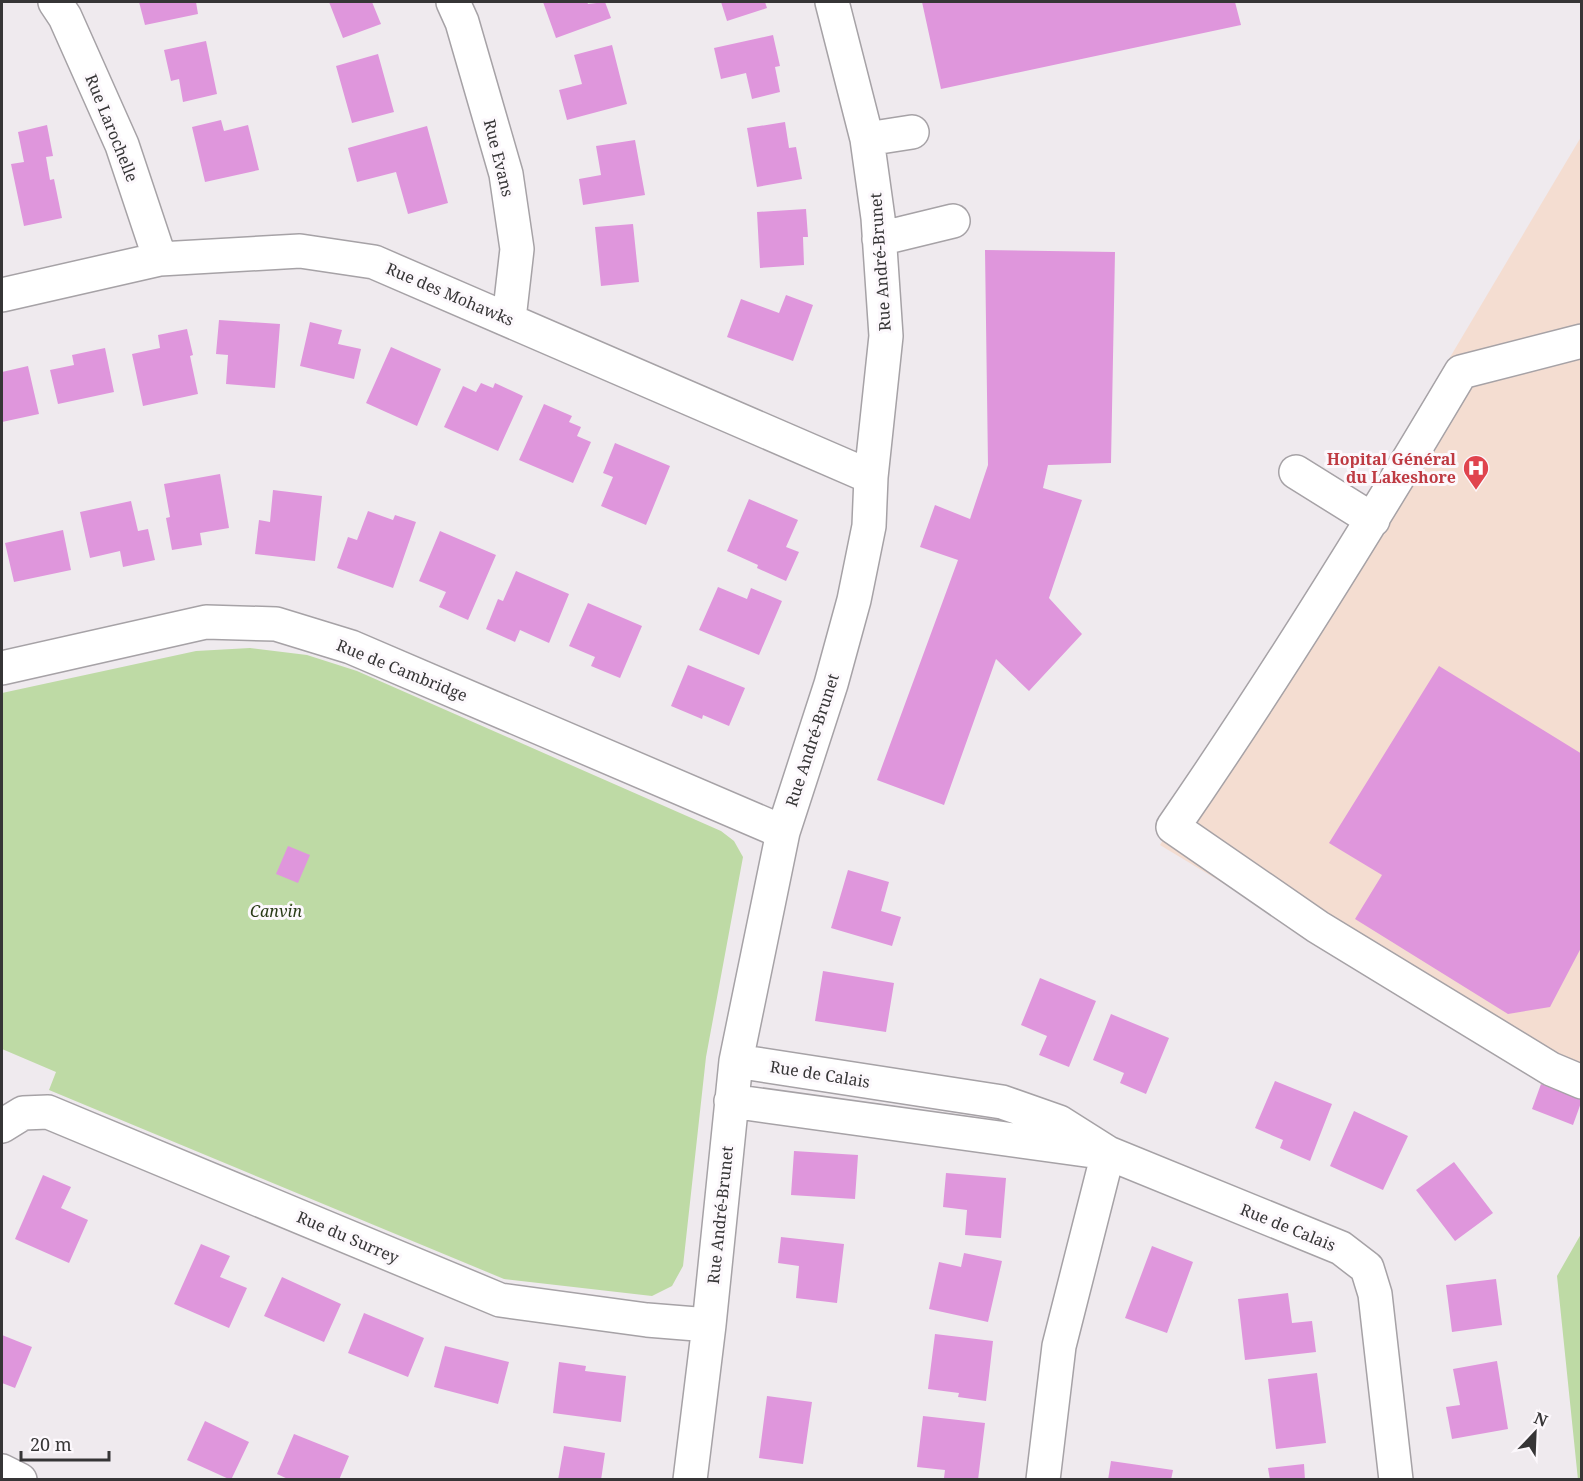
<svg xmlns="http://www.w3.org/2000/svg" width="1583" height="1481" viewBox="0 0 1583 1481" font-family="'Noto Serif',serif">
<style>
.medical{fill:#f4ddd1}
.green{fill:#bedaa5}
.building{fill:#df96dc}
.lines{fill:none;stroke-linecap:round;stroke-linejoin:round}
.minor-casing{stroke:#a6a2a6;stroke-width:36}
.minor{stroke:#fff;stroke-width:33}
.labels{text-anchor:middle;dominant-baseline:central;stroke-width:6;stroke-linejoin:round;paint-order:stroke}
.street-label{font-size:16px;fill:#363536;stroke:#fcf8fc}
.health-label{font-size:16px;font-weight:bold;fill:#be3a42;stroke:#fcf8fc;text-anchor:end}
.park-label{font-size:16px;font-style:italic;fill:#283a16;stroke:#fcf8fc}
</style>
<rect width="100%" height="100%" fill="#efeaee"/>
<path class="medical" d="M1581,137V1100L1160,845Z"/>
<path class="green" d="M250,648L307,655L357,671L721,831L734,841L743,857L706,1057L683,1266L672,1286L652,1296L504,1279L49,1090L56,1072L2,1049V693L196,651Z
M1581,1234L1582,1479L1578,1480L1557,1276Z"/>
<path class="building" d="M139,2H196L198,14L145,25Z
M329,2H372L381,24L343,38Z
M543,2H587L588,4L605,2L611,18L556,38Z
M721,2H765L767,8L727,21Z
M922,2H1235L1241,25L941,89Z
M773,35L780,66L775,67L780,92L752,99L746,73L721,79L714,48Z
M206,41L217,94L183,102L179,79L171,81L164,50Z
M612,45L627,104L567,120L559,90L582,84L574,55Z
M378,54L394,112L352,123L336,66Z
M221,120L224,131L248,125L259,170L205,182L192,127Z
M785,122L789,148L796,147L802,179L757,187L747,128Z
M47,125L53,156L46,157L50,180L54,179L62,218L24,226L11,164L24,162L18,132Z
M427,126L448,203L408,214L396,172L357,182L348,148Z
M635,140L645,195L583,205L579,179L601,175L596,146Z
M806,209L808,237H803L804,265L760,268L757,212Z
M633,224L639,282L601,286L595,227Z
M985,250L1115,252L1111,463L1048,465L1043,488L1082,500L1049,598L1082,634L1029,691L996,659L944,805L877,780L958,560L920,547L935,505L970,519L988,465Z
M786,295L813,305L793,361L727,337L741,299L779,313Z
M219,320L280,324L275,388L226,384L228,355L216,354Z
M310,322L342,330L338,344L361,349L354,379L300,366Z
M187,329L193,355L190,356L198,394L143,406L132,354L160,348L158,335Z
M391,347L441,369L417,426L366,403Z
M105,348L114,392L58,404L50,370L74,365L72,355Z
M28,366L39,414L2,422V372Z
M481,383L493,388L495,383L523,396L498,451L444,427L463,386L476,392Z
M544,404L572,416L569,422L581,427L577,436L591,442L573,483L519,460Z
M615,443L670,466L646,525L601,506L613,477L603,473Z
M220,474L229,528L200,533L202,545L172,550L166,518L170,517L164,484Z
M273,490L322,496L315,561L255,554L259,520L270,522Z
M749,499L798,520L786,547L799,552L786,581L757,568L758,565L727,551Z
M131,501L138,531L148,529L155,560L123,567L120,551L90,558L80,512Z
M368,511L393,520L395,515L416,522L393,588L337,568L348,537L357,540Z
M63,530L71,570L14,582L5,543Z
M440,531L496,555L468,620L439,607L446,592L419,581Z
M516,571L569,594L549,643L520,630L515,642L486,629L498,599L503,601Z
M718,587L747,599L751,588L782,601L759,655L699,630Z
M588,603L642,626L620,678L591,666L595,657L569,646Z
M688,665L745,688L729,726L703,715L702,719L671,706Z
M1439,666L1582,754V946L1550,1007L1508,1014L1355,919L1382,875L1329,843Z
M288,846L310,855L298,883L276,874Z
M848,870L889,882L881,911L901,917L892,946L831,928Z
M823,971L894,983L886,1032L815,1021Z
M1040,978L1096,1001L1069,1067L1039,1055L1047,1036L1021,1025Z
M1111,1014L1169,1038L1146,1094L1120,1083L1124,1073L1093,1060Z
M1275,1081L1332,1104L1310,1161L1280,1148L1283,1140L1255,1128Z
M1541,1084L1582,1100L1573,1125L1532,1109Z
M1354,1111L1408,1136L1383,1190L1330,1166Z
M794,1151L858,1155L855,1199L791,1195Z
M1454,1162L1493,1213L1455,1241L1416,1190Z
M946,1173L1006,1178L1001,1238L965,1235L967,1210L943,1207Z
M43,1175L71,1187L61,1208L88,1220L69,1263L15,1239Z
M781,1237L844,1244L837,1303L796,1298L799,1266L778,1263Z
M201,1244L230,1256L220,1277L247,1288L229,1328L174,1304Z
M1152,1246L1193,1262L1167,1333L1125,1318Z
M964,1253L1002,1261L988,1322L929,1309L939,1262L961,1267Z
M282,1277L341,1304L324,1342L264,1316Z
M1496,1279L1502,1325L1452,1332L1446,1285Z
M1288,1293L1292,1323L1312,1321L1316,1352L1245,1360L1238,1299Z
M364,1313L424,1338L408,1377L348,1353Z
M935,1334L993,1341L986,1401L958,1397L959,1393L928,1389Z
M2,1335L32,1347L15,1388L2,1383Z
M445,1346L509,1362L498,1404L434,1387Z
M1497,1361L1508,1429L1452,1439L1446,1407L1460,1405L1453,1369Z
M559,1362L586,1366L585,1371L626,1376L621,1422L553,1413Z
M1317,1373L1326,1443L1276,1449L1268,1379Z
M767,1396L812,1402L803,1464L759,1458Z
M923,1416L985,1423L978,1480L944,1478L945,1470L917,1467Z
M205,1421L249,1442L231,1480L187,1460Z
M294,1434L349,1456L339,1480H290L277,1474Z
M564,1446L605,1453L601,1480H558Z
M1111,1461L1173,1470L1171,1480H1108Z
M1304,1464L1305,1480H1270L1268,1468Z"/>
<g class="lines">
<g class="minor-casing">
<path id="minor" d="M55,2L65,17L122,145L160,259
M453,2L462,22L506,174L517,249L509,319
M867,139L912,132
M879,239L953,221
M2,295L160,259L300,251L374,262L871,477
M1582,341L1461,372C1369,527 1275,679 1173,827L1318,927L1551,1069L1582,1082
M1296,472L1373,520
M2,668L206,622L276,624L351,647L783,832
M736,1061L1002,1102L1059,1122L1108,1153L1341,1248L1367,1268L1375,1294L1396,1480
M731,1101L1100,1152
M2,1126L23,1113L48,1112L500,1300L647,1320L709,1325
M2,1471L20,1480
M690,1480L709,1325L736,1061L783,832L831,684L854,600L869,526L871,477L886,336L878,218L867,139L832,2
M1043,1480L1059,1346L1108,1153"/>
</g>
<use href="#minor" class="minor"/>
</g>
<defs>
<g id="hospital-pin" transform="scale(1.35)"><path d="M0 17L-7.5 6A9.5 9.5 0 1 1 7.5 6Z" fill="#e0444e" stroke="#fcf8fc"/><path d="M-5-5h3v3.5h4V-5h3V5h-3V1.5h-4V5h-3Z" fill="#fff"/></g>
</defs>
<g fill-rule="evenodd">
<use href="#hospital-pin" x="1476" y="468"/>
</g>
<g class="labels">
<g class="street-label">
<text transform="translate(112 128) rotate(68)">Rue Larochelle</text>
<text transform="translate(499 158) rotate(76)">Rue Evans</text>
<text transform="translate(880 262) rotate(-94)">Rue André-Brunet</text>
<text transform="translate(450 294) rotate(23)">Rue des Mohawks</text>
<text transform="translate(402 670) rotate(22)">Rue de Cambridge</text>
<text transform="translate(812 740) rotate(-72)">Rue André-Brunet</text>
<text transform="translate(820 1074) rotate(9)">Rue de Calais</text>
<text transform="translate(720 1215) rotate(-84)">Rue André-Brunet</text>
<text transform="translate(1288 1227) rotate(22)">Rue de Calais</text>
<text transform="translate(348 1237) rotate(23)">Rue du Surrey</text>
</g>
<g class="health-label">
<text x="1456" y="459">Hopital Général<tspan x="1456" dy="18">du Lakeshore</tspan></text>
</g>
<g class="park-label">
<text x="276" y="911">Canvin</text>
</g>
</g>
<rect width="1583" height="1481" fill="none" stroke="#363536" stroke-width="6"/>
<g transform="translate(1535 1433) rotate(23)" stroke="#fcf8fc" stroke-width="4.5" paint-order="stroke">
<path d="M0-4.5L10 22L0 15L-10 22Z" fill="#363536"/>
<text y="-9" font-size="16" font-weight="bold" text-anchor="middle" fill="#363536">N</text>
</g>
<path d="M21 1451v9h88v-9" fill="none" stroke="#363536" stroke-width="3"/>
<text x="30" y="1451" font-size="18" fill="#363536" stroke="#fcf8fc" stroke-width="4.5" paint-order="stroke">20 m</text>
</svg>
